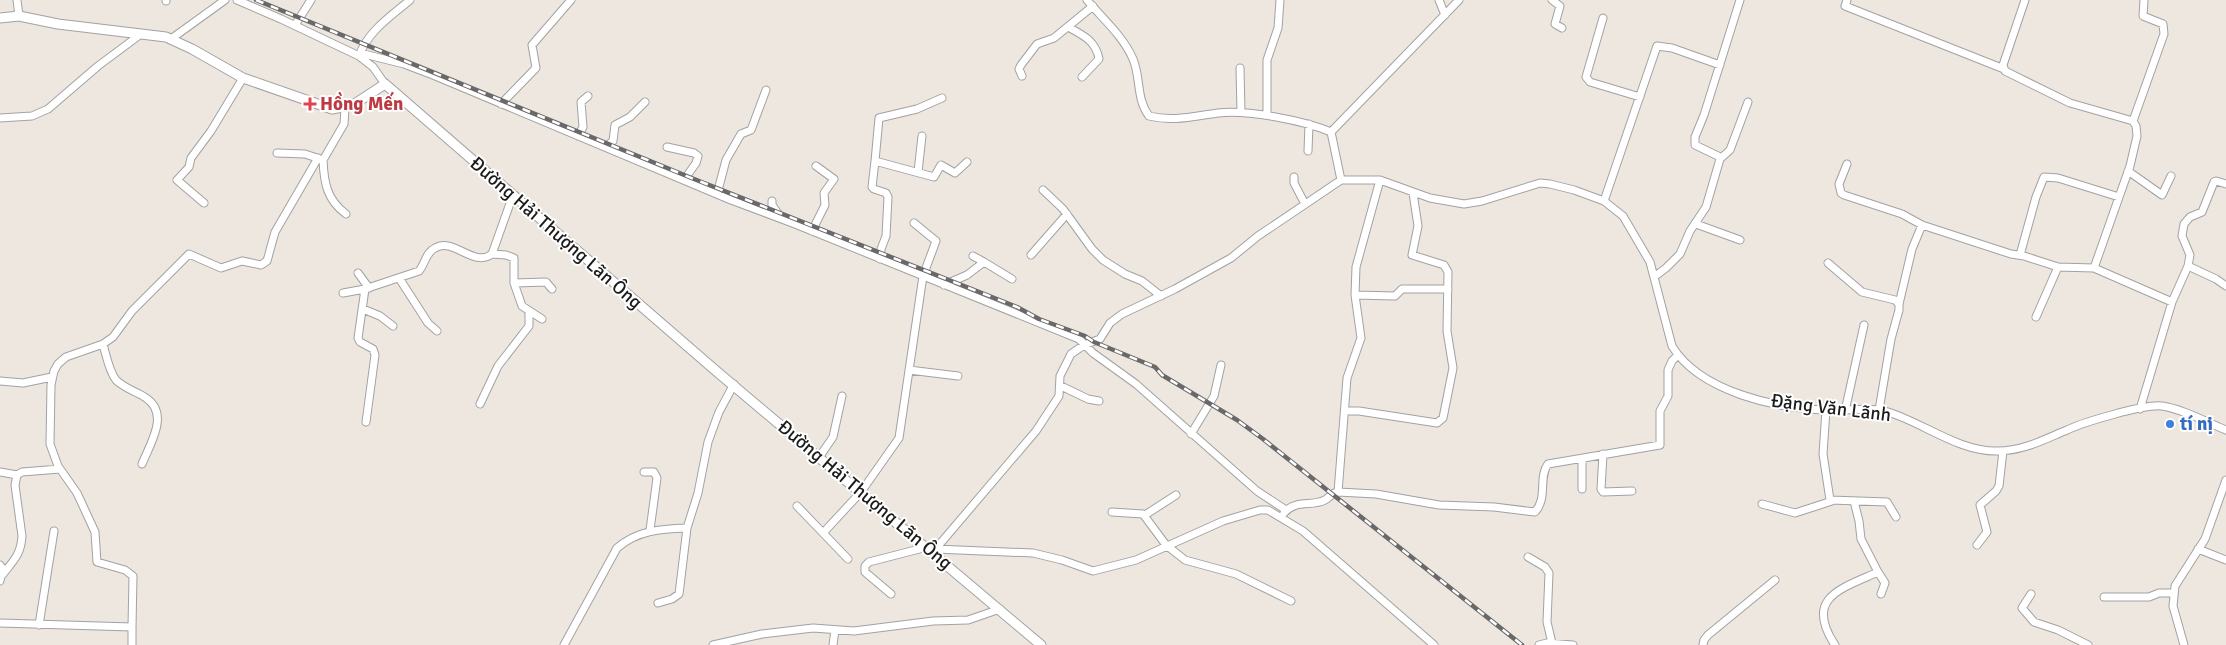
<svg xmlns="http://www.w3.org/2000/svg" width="2226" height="645" viewBox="0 0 2226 645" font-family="Signika,sans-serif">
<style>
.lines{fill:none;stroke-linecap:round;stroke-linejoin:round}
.minor-casing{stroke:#a2a2a2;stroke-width:9}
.tertiary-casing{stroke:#a2a2a2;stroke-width:11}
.minor{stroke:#fff;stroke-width:7}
.tertiary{stroke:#fff;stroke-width:9}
.rail-casing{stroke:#696969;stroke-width:4.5}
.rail{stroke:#fff;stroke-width:2.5;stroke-dasharray:8;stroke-linecap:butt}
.health-dot{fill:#e0444e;stroke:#fff;stroke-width:2}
.shop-dot{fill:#3f7fe0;stroke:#fff;stroke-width:2}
.labels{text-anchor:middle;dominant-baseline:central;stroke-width:4;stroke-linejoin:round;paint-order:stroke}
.health-label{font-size:19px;font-weight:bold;fill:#be3a42;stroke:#fff;text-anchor:start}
.street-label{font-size:19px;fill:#1b1b1b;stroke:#fff}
.shop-label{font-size:19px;font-weight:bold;fill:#366cbe;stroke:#fff;text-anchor:start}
</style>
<rect width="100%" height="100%" fill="#ede7df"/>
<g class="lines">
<g class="minor-casing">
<path id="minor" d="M17,0L19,16
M166,0V1
M237,0L281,19L359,56L373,67L385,84
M1087,0C1103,19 1123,36 1133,59C1141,78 1136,99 1149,116C1173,122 1194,116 1218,113C1246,109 1305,121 1331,132L1341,180H1380L1430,198L1464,204L1482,201L1540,183L1550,184L1574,190L1604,201L1623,216L1650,262L1672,346C1700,392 1777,409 1828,410C1846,411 1867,407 1885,411C1923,422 1958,452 1998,451C2023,451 2045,439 2067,430C2084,422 2144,404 2162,406C2183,409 2206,422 2226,430
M1439,0L1445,15
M1552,0L1560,6L1555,24L1562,28
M1847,0L1845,6L2004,69
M2025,0L2003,65L2005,71L2070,103L2133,121
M1603,18L1586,77L1590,82L1640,97
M295,25L311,0
M1068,27C1083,35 1096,41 1099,59L1082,77
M171,39L225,0
M360,53L404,64L433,75L731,200L795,224L1079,339L1093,353L1136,384L1257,491L1286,510
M359,56C368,31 390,17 410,0
M1240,68L1241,112
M1022,76L1019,69L1021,65L1037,44L1054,38L1093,6
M501,104L536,68L532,45L571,0
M1267,115V60L1278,28L1280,0
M0,118L32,116L48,109L98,66L141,34
M1331,132L1459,0
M578,136L583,127L581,102L588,96
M605,147L613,141L615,125L630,117L645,102
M667,147L694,153L698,156L696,163L684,180
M1308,151L1309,124
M277,153L305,154L323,160L344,124L345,108
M1720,159L1730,150L1748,102
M323,160C324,183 327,200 346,214
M875,161L879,118L917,109L942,98
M1847,164L1839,184L1841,193L1844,195L1902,214L1922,225L2011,254L2024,256L2058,267L2094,268L2172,302
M2128,171L2162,195L2171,176
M918,172L922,136
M1294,177V183L1305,204
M1043,190L1063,209L1092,249L1103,260L1125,274L1142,281L1161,296
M717,194L726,160L741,134L751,130L766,90
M772,201V205L782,219
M1604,201L1657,46L1672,48L1720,65
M204,203L177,180L189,167L191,158L211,131L243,78
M1696,224L1740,240
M812,231L825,205L824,193L834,179L816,166
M492,254L506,255L514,258V283L522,306L542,319
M1031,255L1067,214
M2020,255L2036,197L2044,177L2058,178L2119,197
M880,259L881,249L886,236L888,197L886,193L874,189L872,187L875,161L934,177L941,165L955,173L967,162
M984,262L1012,279
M1828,263L1862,292L1895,300L1899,304
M2188,266L2216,279L2226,286
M2094,268L2130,166L2137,136L2136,126L2133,121L2164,34L2163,24L2143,16L2144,0
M358,273L369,288
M1654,277L1666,268L1680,254L1690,231L1706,207L1720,159L1718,156L1695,145V137L1704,115L1740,0
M399,278L428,323L437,331
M514,283L546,282L552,289
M944,285L967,275L984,262L973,256
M343,293L365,289
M1355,295L1395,296L1402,289H1448
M363,309L380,316L393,326
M2036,317L2058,267
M103,344C106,355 109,371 116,380C125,389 136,391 146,398C170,414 150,444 142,464
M909,370L958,376
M0,381L23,383L52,377
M1061,386L1088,399L1099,401
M480,404L498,366L529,326V312
M2140,409L2172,302L2188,266L2190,255L2182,236L2184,224L2190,217L2202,212L2214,182L2216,181L2226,184
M1826,410L1823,454L1830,500L1887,502L1896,517
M1879,410L1891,339L1899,310V304L1912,249L1922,225
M1346,411H1359L1437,423L1443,418L1453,368L1447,331L1448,272L1444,265L1412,255L1418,226L1413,193
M1845,411L1864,325
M366,422L375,355L373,349L360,342L358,338L365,289L419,271C425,264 426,252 435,248C454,237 473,268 492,254L513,195
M1191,434L1214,396L1221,365
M1603,454L1601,489L1603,492L1632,491
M820,456L833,437L842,396
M0,472L17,475
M644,472H654L657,478L650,530
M1582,489V459
M1338,492L1347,378L1361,338L1355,295L1356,267L1380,180
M1854,501L1859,521L1861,539L1878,572
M1762,504L1795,513L1832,501
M797,506L823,533L861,492L899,438L923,276L936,241L914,223
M1112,512L1143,514L1166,545L1185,560L1236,574L1291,601
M1284,513C1296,499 1311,507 1325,500C1330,497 1331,493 1338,492L1376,494L1439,505L1494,507L1535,512C1548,498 1538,477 1548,464L1660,445V411L1668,396V370L1672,361L1678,355
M1145,515L1176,495
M823,533L848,559
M1977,545L1987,532L1980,505L1996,491L1999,486L2003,451
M935,549L1033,553L1062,560L1093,571L1136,560L1223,521L1260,510H1268L1303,531L1434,645
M2198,549L2226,560
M933,552L1036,431L1059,396L1060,376L1071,354L1084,345L1100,339L1110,323L1122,314L1175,289L1231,258L1258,236L1341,180
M1528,557L1545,567L1549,573L1547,622L1552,643
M0,565L3,569L0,581
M3,574C14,560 21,554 22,536L15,485L17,475L22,472L60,469
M891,594L865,572V566L869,562L927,547
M2031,594L2022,608L2034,622L2058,630L2088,645
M2104,597H2149L2159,593H2173
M658,603L672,599L679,594L687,528
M0,623L132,627V645
M39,625L54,531
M132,627L133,576L125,570L97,562L95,532L77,493L58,466L50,444L51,385L54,371L58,364L66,357L103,344L113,337L132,311L189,254L221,268L242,261L261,265L267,261L275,232L318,158
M564,645L617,548C638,530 661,529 687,528L698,493L708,442L719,412L734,384
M713,645L762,634L813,628L854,631L933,621L968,620L1000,609
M833,645L835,630
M1539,645L1547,643L1573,645
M1703,645L1704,640L1708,635L1775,580
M1835,645C1804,598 1840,589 1878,572L1885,583L1881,594
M2184,645L2173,606L2175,586L2205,539L2226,480"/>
</g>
<g class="tertiary-casing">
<path id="tertiary" d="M0,18L19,16L58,24L166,37L192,49L243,78L332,109L353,105L385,84L715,370L1041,645"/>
</g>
<use href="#minor" class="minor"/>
<use href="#tertiary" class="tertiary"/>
<g class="rail-casing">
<path id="rail" d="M256,0L694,179L1017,307L1039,319L1085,336L1094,342L1155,367L1162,375L1237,420L1263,439L1522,645"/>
</g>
<use href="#rail" class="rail"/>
</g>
<path class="health-dot" d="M307.5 96.5h5v5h5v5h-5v5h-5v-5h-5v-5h5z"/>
<circle class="shop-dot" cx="2170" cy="424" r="5"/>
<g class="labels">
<g class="health-label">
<text x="320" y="104">Hồng Mến</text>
</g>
<g class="street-label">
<text transform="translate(556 233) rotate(41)">Đường Hải Thượng Lãn Ông</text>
<text transform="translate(1831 408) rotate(7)">Đặng Văn Lãnh</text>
<text transform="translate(865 495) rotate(40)">Đường Hải Thượng Lãn Ông</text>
</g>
<g class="shop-label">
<text x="2180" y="424">tí nị</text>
</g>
</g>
</svg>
